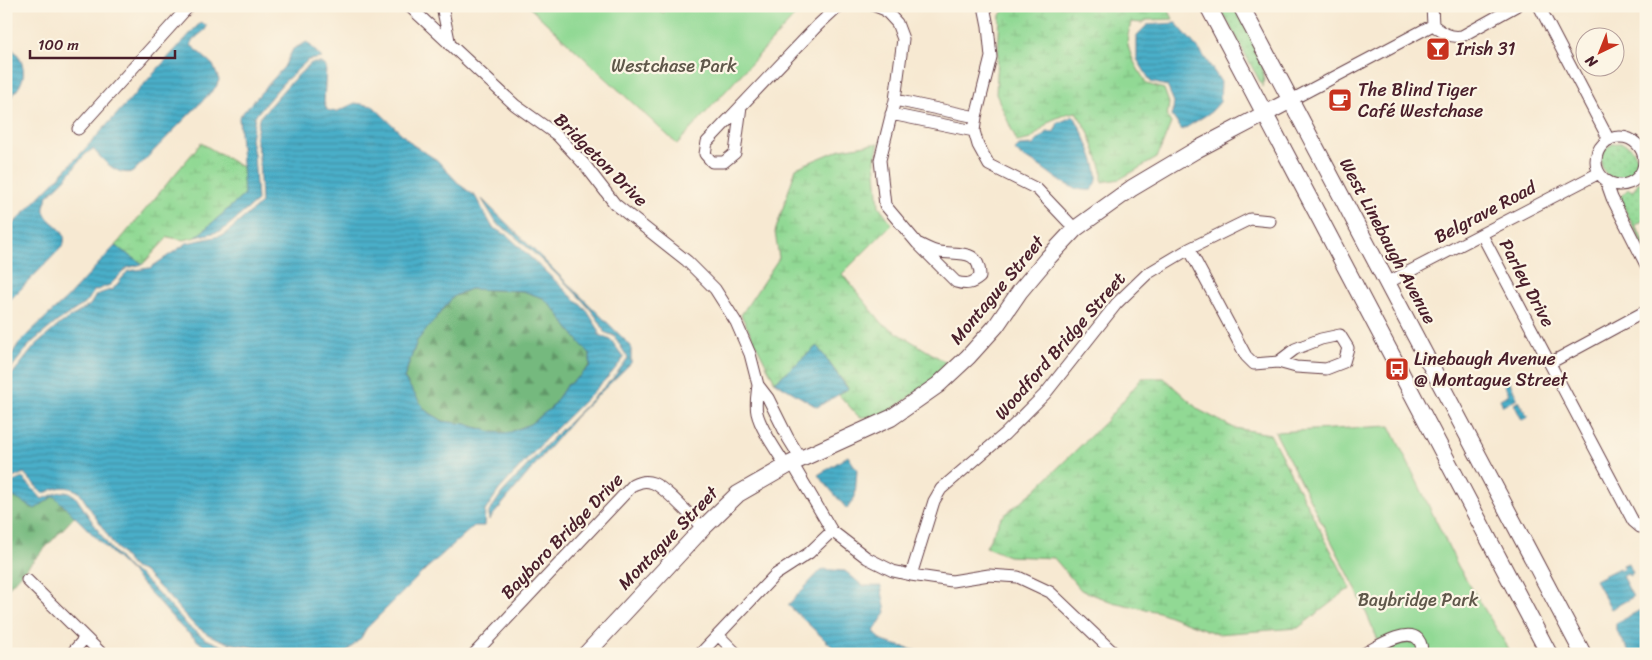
<svg xmlns="http://www.w3.org/2000/svg" width="1652" height="660" viewBox="0 0 1652 660" font-family="Sriracha,sans-serif">
<style>
.grass{fill:url(#grass-dots);stroke:#6e7c60}
.forest{fill:url(#forest-firs);stroke:#5f6c54}
.wetland{fill:url(#wetland-marsh);stroke:#6e7c60}
.park{fill:#91d994;stroke:#6e7c60}
.water{fill:url(#water-rules);stroke:#4a677a;fill-rule:evenodd}
.lines{fill:none;stroke-linecap:round;stroke-linejoin:round}
.street-casing{stroke:#643d44;stroke-width:13}
.secondary-casing{stroke:#643d44;stroke-width:18}
.street{stroke:#fff;stroke-width:11}
.secondary{stroke:#fff;stroke-width:16}
.labels{text-anchor:middle;dominant-baseline:central;stroke-width:4.5;stroke-linejoin:round;paint-order:stroke}
.poi-label{font-size:18px;fill:#4a1f2b;stroke:#fcf5e5;text-anchor:start}
.park-label{font-size:18px;fill:#5f574a;stroke:#fcf5e5}
.street-label{font-size:18px;fill:#4a1f2b;stroke:#fcf5e5}
</style>
<defs>
<pattern id="grass-dots" width="8" height="8" patternUnits="userSpaceOnUse" patternTransform="scale(1.25)"><rect width="8" height="8" fill="#91d994"/><path d="M2 2h.1M6 6h.1" fill="none" stroke="#7fba80" stroke-width="1.8" stroke-linecap="round"/></pattern>
<pattern id="forest-firs" width="22" height="20" patternUnits="userSpaceOnUse" patternTransform="scale(1.25)"><rect width="22" height="20" fill="#74b97e"/><path d="M5 1l3.5 6h-7zM16 11l3.5 6h-7z" fill="#619667"/></pattern>
<pattern id="wetland-marsh" width="20" height="14" patternUnits="userSpaceOnUse" patternTransform="scale(1.25)"><rect width="20" height="14" fill="#91d994"/><path d="M1 5h8M5 5V1M11 12h8M15 12V8" fill="none" stroke="#7fba80"/></pattern>
<pattern id="water-rules" width="6" height="5" patternUnits="userSpaceOnUse" patternTransform="scale(1.25)"><rect width="6" height="5" fill="#4aafc9"/><path d="M0 2.5h6" fill="none" stroke="#408ea3"/></pattern>
</defs>
<rect width="100%" height="100%" fill="#fcf5e5"/>
<filter id="ink" filterUnits="userSpaceOnUse"><feTurbulence type="fractalNoise" baseFrequency=".02" numOctaves="2"/><feDisplacementMap in="SourceGraphic" scale="10" xChannelSelector="R" yChannelSelector="G"/><feConvolveMatrix kernelMatrix="1 2 1 2 8 2 1 2 1" color-interpolation-filters="sRGB"/></filter>
<filter id="wash" filterUnits="userSpaceOnUse"><feTurbulence type="fractalNoise" baseFrequency=".0096" numOctaves="4" result="noise"/><feDisplacementMap in="SourceGraphic" scale="20" xChannelSelector="R" yChannelSelector="G"/><feGaussianBlur stdDeviation="1.12" result="paint"/><feColorMatrix in="noise" values="0 0 0 0 0 0 0 0 0 0 0 0 0 0 0 0 0 1.4 0 .05"/><feComposite in="paint" operator="in"/></filter>
<g filter="url(#wash)">
<rect width="100%" height="100%" fill="#f7e9d2"/>
<path class="grass" d="M1219,6H1235C1246,28 1268,62 1263,87Z
M1601 161a18 18 0 1 1 36 0a18 18 0 1 1-36 0Z
M1646,182V219L1635,225L1646,245V251L1621,202L1620,197L1628,189L1633,191L1638,183Z"/>
<path class="forest" d="M470,289L523,291L543,298L557,312L568,328L590,354V365L580,376L566,386L551,408L530,424L508,433L491,432L466,424L443,421L425,410L404,378L417,341L454,296Z
M6,493L35,508L54,495L75,516L6,590Z"/>
<path class="wetland" d="M1008,6H1167L1173,19L1147,20L1142,23L1131,22C1130,28 1126,39 1128,45C1131,59 1139,71 1147,84L1164,89L1169,103L1167,117L1171,123L1157,158L1120,179L1102,182V170L1088,131L1076,112L1066,114L1050,121L1031,139L1017,142L996,94L1000,15Z
M201,143L242,167L244,195L196,237L184,240L168,237L143,264L115,246Z
M879,143L875,160L879,206L892,224L842,274L883,324L952,366L882,417H859L838,394L848,388L817,346L775,382L741,315L779,258L775,232L796,168L841,149Z
M1142,378H1164L1199,410L1234,428L1270,434L1351,589L1346,591L1298,628L1217,634L1159,612L1112,602L1081,590L1054,558L1008,556L986,547L1001,518L1035,490L1106,421Z"/>
<path class="park" d="M528,6H655L663,13L670,6H804L677,144Z
M1390,426L1458,566L1512,654H1384L1355,587L1275,432Z"/>
<path class="water" d="M202,23L206,25V29L193,40L191,45L213,65L219,80L216,87L133,172C116,176 104,161 93,149C81,155 74,170 64,180C59,185 52,191 48,196C46,199 43,208 44,211C48,225 70,228 63,246L6,304V231C73,165 134,94 198,25Z
M1176,23L1201,52L1221,82L1220,102L1211,112L1182,130L1172,116L1174,102L1167,86L1151,82L1137,59V35L1147,25Z
M307,42L322,58L308,60L283,83L255,116L251,139L254,155L257,201L222,231L196,237L244,195L239,117L284,67L293,49Z
M6,44C11,48 18,53 20,59C29,76 19,90 6,102Z
M311,63H321L326,67L324,102L327,110L336,112L355,103L373,106L413,145L437,160L460,185L475,196L493,228L507,235L587,311L599,330V335L611,340L624,358L610,375L545,440L499,490L485,511L484,526H474L427,568L366,629L361,638L344,654H271L265,649L229,643L209,635L193,624L166,594L143,571L134,568L114,545L79,492C65,484 57,487 43,494L24,473L13,478L9,475L6,462V382L35,346L60,324L90,305L96,295L113,289L128,271L150,268L187,243L224,235L261,203L259,154L256,138L259,118L287,86ZM470,289L523,291L543,298L557,312L568,328L590,355V366L580,376L566,386L551,408L530,424L508,433L491,432L466,424L443,421L425,410L404,378L417,341L454,296Z
M1074,116C1081,128 1099,166 1097,179C1097,183 1094,186 1092,190C1068,192 1054,175 1035,163C1026,157 1022,159 1015,150L1019,146L1033,145L1046,132H1054L1058,123Z
M482,199L631,346V363L574,418L489,520V512L502,493L548,443L613,378L628,358L614,336L604,332C600,310 530,250 510,232L497,224Z
M115,246L143,264L127,268L110,285L94,291L87,302L58,321L31,343L6,375V363L19,343L31,331L66,299Z
M817,346L848,389L817,407L775,382Z
M1509,380L1517,398L1503,406L1500,399L1509,394L1503,383Z
M1519,401L1528,417L1522,420L1514,404Z
M848,456L857,470L855,497L847,509L818,475Z
M23,478L42,499C55,495 62,487 75,496L110,548L131,571L140,575L162,597L189,627L206,639L227,648L263,654H232L210,651L182,628L134,575L54,496L35,509L6,493V479L13,482Z
M1628,563L1633,573L1629,576L1628,573L1622,576L1633,597L1611,609L1595,580L1619,568L1620,570L1624,568L1623,565Z
M822,569L845,571L863,586H881L886,612L874,631L882,641L924,653L985,648L999,654H840L788,605Z
M1646,607V650L1637,653H1630L1616,630V623Z"/>
</g>
<g filter="url(#ink)">
<g class="lines">
<g class="street-casing">
<path id="street" d="M409,6L515,105L557,135L585,165L615,204L687,261L715,289L736,322L750,354L758,385L768,398L788,438L801,459
M442,6L450,45
M875,6L885,10L897,23L903,39L895,100L880,160L885,205L917,243L956,282C966,285 972,284 980,277C980,248 959,255 939,252C932,251 924,246 917,243
M984,6L988,26L991,57L976,117L974,131L978,145L989,165L1037,189L1075,229
M1432,6L1433,25
M1539,6L1609,140
M1433,25C1443,33 1450,38 1462,36L1516,6
M895,100L976,117
M1291,100L1433,25
M741,106L735,153L724,162H712L705,154L707,142L818,25L833,11L841,6
M891,114L974,131
M78,129L189,6
M1596 161a24 24 0 1 1 48 0a24 24 0 1 1-48 0Z
M1606,181L1612,198L1646,265
M1482,235L1633,521L1640,527H1646
M1189,249L1246,356L1254,364L1278,362L1295,349L1321,339L1340,335L1348,348L1344,362L1326,369L1296,367L1278,362
M1387,283L1599,173
M1550,363L1646,311
M758,385C757,394 755,404 757,413C761,430 777,451 786,466
M792,463L832,531L867,558L893,571L911,575L952,581L989,575L1018,577L1050,592L1115,654
M911,575L934,501L941,489L1005,434L1045,394L1117,303L1147,274L1189,249L1250,219L1270,221
M27,580L102,654
M718,635L737,654
M71,654L85,638
M474,654L633,485C640,482 645,480 653,483C666,488 691,517 703,528
M700,654L775,575L809,553L832,531
M1363,654C1375,648 1406,627 1418,639C1422,644 1422,648 1421,654"/>
</g>
<g class="secondary-casing">
<path id="secondary" d="M1208,6L1549,654
M1241,6L1583,654
M586,654L703,528L738,494L792,463L891,418L938,385L968,357L996,326L1020,291L1046,260L1075,229L1132,188L1196,150L1291,100"/>
</g>
<use href="#street" class="street"/>
<use href="#secondary" class="secondary"/>
</g>
</g>
<defs>
<g id="bar-square" transform="scale(1.25)"><rect x="-9" y="-9" width="18" height="18" rx="4" fill="#c8321e" stroke="#fcf5e5"/><path d="M-6-5H6L.8 .8V4.5H3.5V6h-7V4.5H-.8V.8Z" fill="#fff"/></g>
<g id="cafe-square" transform="scale(1.25)"><rect x="-9" y="-9" width="18" height="18" rx="4" fill="#c8321e" stroke="#fcf5e5"/><path d="M-5.5-4.5H6V0H3Q3 3.5 0 3.5H-2.5Q-5.5 3.5-5.5 0ZM3-3.2v2h1.7v-2ZM-6 4.5H4V6H-6Z" fill="#fff"/></g>
<g id="bus-square" transform="scale(1.25)"><rect x="-9" y="-9" width="18" height="18" rx="4" fill="#c8321e" stroke="#fcf5e5"/><path d="M-5-6H5V4H4V6H2V4H-2V6H-4V4H-5ZM-3.5-4V0h7V-4ZM-3.5 1.2v1.5H-2V1.2ZM2 1.2v1.5H3.5V1.2Z" fill="#fff"/></g>
</defs>
<g fill-rule="evenodd">
<use href="#bar-square" x="1438" y="49"/>
<use href="#cafe-square" x="1340" y="100"/>
<use href="#bus-square" x="1397" y="369"/>
</g>
<g class="labels">
<g class="poi-label">
<text x="1456" y="49">Irish 31</text>
<text x="1358" y="90">The Blind Tiger<tspan x="1358" dy="21">Café Westchase</tspan></text>
<text x="1414" y="359">Linebaugh Avenue<tspan x="1414" dy="21">@ Montague Street</tspan></text>
</g>
<g class="park-label">
<text x="674" y="66">Westchase Park</text>
<text x="1418" y="600">Baybridge Park</text>
</g>
<g class="street-label">
<text transform="translate(601 160) rotate(45)">Bridgeton Drive</text>
<text transform="translate(1485 212) rotate(-28)">Belgrave Road</text>
<text transform="translate(1388 241) rotate(62)">West Linebaugh Avenue</text>
<text transform="translate(1527 283) rotate(62)">Parley Drive</text>
<text transform="translate(997 290) rotate(-50)">Montague Street</text>
<text transform="translate(1060 346) rotate(-49)">Woodford Bridge Street</text>
<text transform="translate(562 536) rotate(-46)">Bayboro Bridge Drive</text>
<text transform="translate(668 538) rotate(-46)">Montague Street</text>
</g>
</g>
<rect width="1652" height="660" fill="none" stroke="#fcf5e5" stroke-width="25"/>
<g transform="translate(1600 52) rotate(223)"><circle r="24" fill="#fcf5e5" stroke="#b59f9b"/>
<path d="M0-4L9 19L0 12L-9 19Z" fill="#c8321e"/>
<text y="-8" font-size="14" font-weight="bold" text-anchor="middle" fill="#4a1f2b">N</text>
</g>
<path d="M30 50v8h145v-8" fill="none" stroke="#4a1f2b" stroke-width="2.5"/>
<text x="38" y="50" font-size="15" fill="#4a1f2b" stroke="#fcf5e5" stroke-width="4" paint-order="stroke">100 m</text>
</svg>
